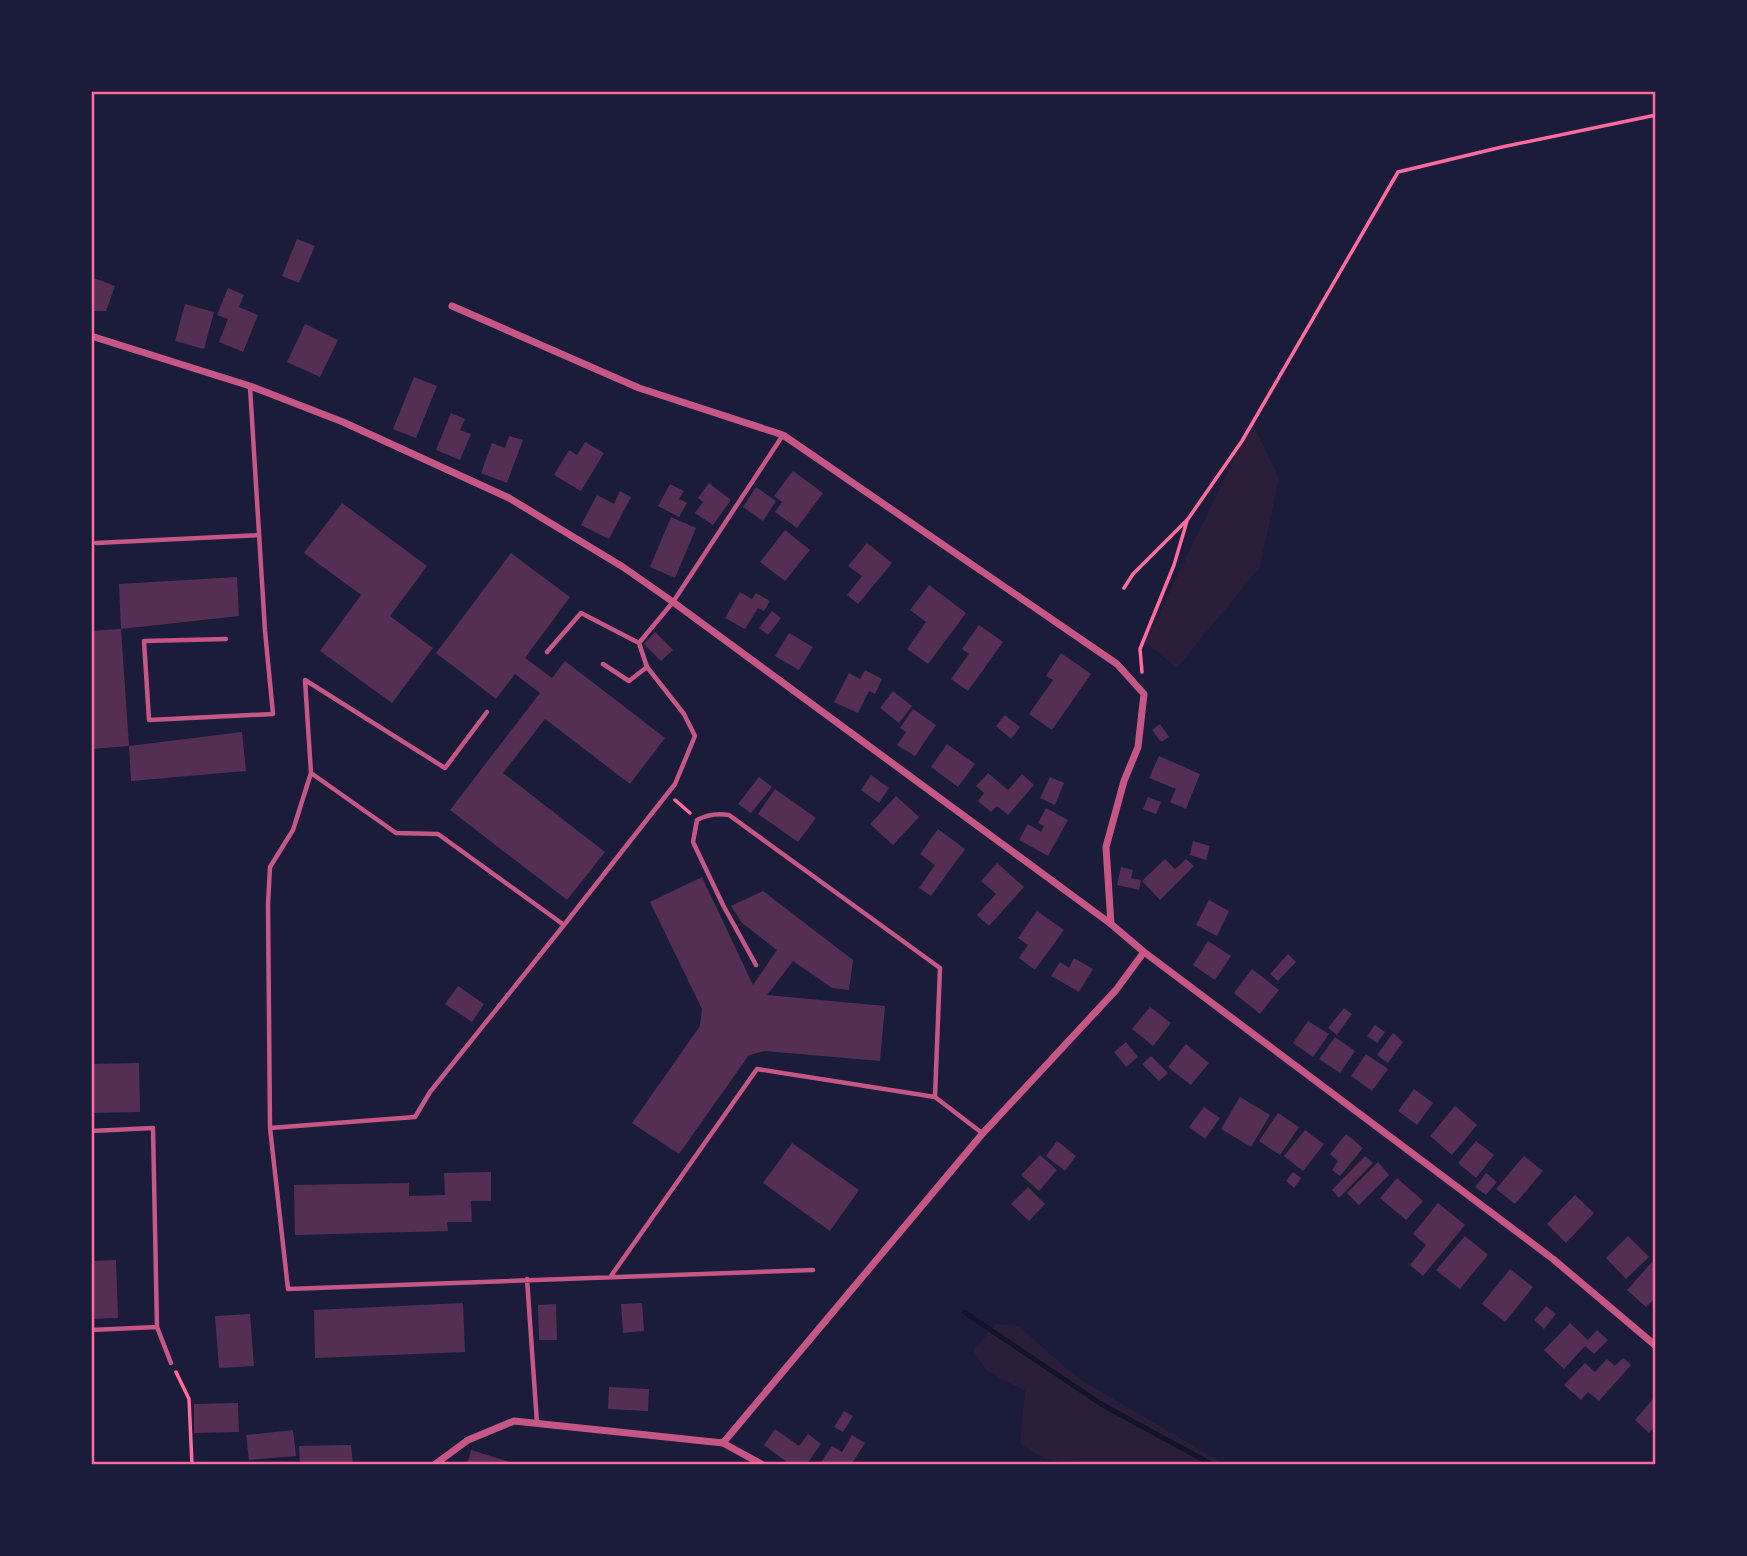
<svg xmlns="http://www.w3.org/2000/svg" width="1747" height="1556" viewBox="0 0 1747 1556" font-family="Overpass,sans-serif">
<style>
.green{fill:#2a1e3b}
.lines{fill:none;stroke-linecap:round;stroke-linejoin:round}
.stream{stroke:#12122b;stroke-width:5}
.building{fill:#542f53}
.path{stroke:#ff6b9d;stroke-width:3.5}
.service{stroke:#c65784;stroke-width:4.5}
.minor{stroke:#c65784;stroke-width:7}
.neatline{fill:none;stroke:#ff6b9d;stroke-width:2.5}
</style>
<rect width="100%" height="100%" fill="#1b1b3a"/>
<path class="green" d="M1252,422L1279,478L1260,567L1177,668L1144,641L1154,624Z
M996,1324L1019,1326L1076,1377L1226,1465H1075L1046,1459L1020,1444L1025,1391L987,1371L973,1350Z"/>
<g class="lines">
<path class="stream" d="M964,1312L1101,1404L1213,1465"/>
</g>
<path class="building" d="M297,239L315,246L299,283L282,276Z
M91,277L115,286L106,311H91Z
M228,288L244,295L239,307L258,315L243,352L219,342L228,319L217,315Z
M185,304L214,312L204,349L175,341Z
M305,324L338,340L320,377L287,362Z
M414,377L437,386L416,438L393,429Z
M451,413L465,419L460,430L471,434L460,460L436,450Z
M509,436L523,440L507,483L481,473L492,443L505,448Z
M585,442L604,453L581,491L554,475L569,450L577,455Z
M793,471L823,493L797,528L775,512L782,502L774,496Z
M709,483L731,500L713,525L695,513L703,502L698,498Z
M670,484L684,491L679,499L687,503L679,517L658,506Z
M756,487L776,501L763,521L743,507Z
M620,491L631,497L609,539L581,525L597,495L614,504Z
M342,503L427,566L390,616L433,648L392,703L320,651L361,595L304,553Z
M671,517L696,528L675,578L650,567Z
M785,530L810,550L785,581L760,562Z
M867,543L892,563L858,604L847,595L862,576L848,566Z
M511,553L570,597L525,658L552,678L565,661L665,738L630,784L545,719L503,773L605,852L567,900L450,810L540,693L515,674L496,699L436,653Z
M237,577L239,616L121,629L119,584Z
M929,585L966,613L928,664L907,649L926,622L910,610Z
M740,592L752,599L756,593L770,601L764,611L758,608L745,629L725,618Z
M772,611L781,618L768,635L759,628Z
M979,625L1003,642L968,691L951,679L969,654L962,649Z
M121,629L129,746L91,749V631Z
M655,632L673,650L661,661L644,644Z
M789,633L813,647L799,670L775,656Z
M1061,653L1091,674L1052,730L1029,714L1053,680L1046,676Z
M865,670L882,679L875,694L869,691L858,713L834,702L849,673L860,679Z
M893,691L912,706L899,723L880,708Z
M913,709L936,725L915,756L897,745L906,732L900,728Z
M1005,715L1020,727L1011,739L996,726Z
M1160,724L1169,737L1161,742L1152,730Z
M242,732L246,771L131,781L129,746Z
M947,744L975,764L958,787L931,767Z
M1159,756L1200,774L1186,809L1170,802L1176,789L1149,778Z
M988,773L1008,790L1022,774L1034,785L1008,815L997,806L991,812L978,801L984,793L976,786Z
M871,775L889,788L879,803L861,790Z
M759,777L772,787L751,813L738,804Z
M1050,777L1064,783L1055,805L1040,798Z
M775,789L816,818L798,842L758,814Z
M896,796L919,817L893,845L870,824Z
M1148,797L1161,802L1156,814L1143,809Z
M1046,808L1068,820L1048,856L1019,840L1028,824L1041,832L1044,826L1038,823Z
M938,829L965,849L931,896L919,888L935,865L920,854Z
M1193,841L1210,846L1206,860L1190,855Z
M1165,859L1175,869L1186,859L1194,866L1160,900L1142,881Z
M997,863L1024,887L989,926L977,915L996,894L981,881Z
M1121,867L1133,870L1131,878L1141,880L1139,890L1117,885Z
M702,877L753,985L777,950L742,923L731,906L763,891L853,960L849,990L832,988L793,961L767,995L885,1006L880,1061L765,1051L749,1055L679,1154L632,1123L700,1026L702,1009L650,902Z
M1209,900L1229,911L1217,936L1196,925Z
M1037,911L1064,930L1035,970L1019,958L1028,945L1018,938Z
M1208,941L1231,956L1215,980L1193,965Z
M1288,954L1296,962L1278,981L1270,974Z
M1074,958L1093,969L1079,992L1051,976L1060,962L1069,968Z
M1252,969L1279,990L1260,1014L1234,993Z
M458,986L484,1004L472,1022L445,1004Z
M1150,1007L1171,1023L1153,1046L1132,1029Z
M1344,1008L1352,1014L1337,1035L1328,1028Z
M1308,1021L1329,1034L1313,1057L1293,1043Z
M1375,1025L1385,1032L1377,1043L1367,1036Z
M1393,1033L1403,1042L1388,1063L1377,1055Z
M1335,1037L1355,1051L1340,1073L1319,1059Z
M1126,1042L1138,1057L1126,1067L1114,1052Z
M1186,1044L1209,1063L1191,1085L1168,1067Z
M1366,1054L1388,1069L1372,1091L1351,1076Z
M1151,1056L1168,1073L1159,1081L1142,1064Z
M139,1063L140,1112L91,1113V1064Z
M1414,1089L1433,1103L1417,1125L1398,1111Z
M1240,1097L1270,1115L1251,1147L1221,1129Z
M1455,1106L1477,1125L1452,1155L1430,1136Z
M1204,1107L1220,1118L1205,1139L1189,1127Z
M1278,1113L1299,1127L1280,1155L1259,1141Z
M1305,1130L1324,1144L1303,1171L1284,1156Z
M1346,1134L1363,1148L1340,1176L1332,1170L1338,1161L1330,1154Z
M1057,1141L1076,1156L1065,1171L1046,1156Z
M1476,1141L1494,1155L1476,1178L1458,1163Z
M792,1143L859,1190L830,1231L763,1183Z
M1040,1155L1057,1170L1039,1191L1021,1175Z
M1365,1156L1373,1163L1339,1198L1332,1190Z
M1524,1156L1543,1171L1515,1204L1496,1189Z
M1378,1162L1389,1175L1359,1205L1347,1193Z
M491,1172V1201H471L472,1222H447L448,1231L295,1235L294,1185L409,1183V1196L445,1195L444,1173Z
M1293,1172L1301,1178L1294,1188L1286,1181Z
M1486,1173L1497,1182L1486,1195L1475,1187Z
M1397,1178L1423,1201L1406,1220L1380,1198Z
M1028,1187L1045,1204L1029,1221L1011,1204Z
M1575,1195L1594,1213L1566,1243L1547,1224Z
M1438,1203L1465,1225L1423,1276L1410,1265L1426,1245L1413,1234Z
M1465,1236L1488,1255L1460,1289L1436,1270Z
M1628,1236L1649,1257L1626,1279L1606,1258Z
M116,1260L118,1318L91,1319V1261Z
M1652,1262L1656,1266V1297L1646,1307L1627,1290Z
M1510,1269L1533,1287L1505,1322L1482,1304Z
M463,1303L465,1352L315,1358L314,1310Z
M642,1303L644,1331L623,1333L621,1304Z
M556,1304L557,1340H539L538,1305Z
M1546,1306L1556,1314L1544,1329L1534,1320Z
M250,1314L254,1366L219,1368L215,1316Z
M1570,1323L1588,1340L1597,1330L1608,1340L1594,1354L1585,1346L1564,1369L1544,1350Z
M1623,1358L1631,1365L1599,1401L1588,1392L1581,1400L1564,1385L1585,1363L1595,1372L1607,1359L1615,1366Z
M609,1387L649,1389L648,1411L608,1409Z
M1656,1395V1425L1649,1433L1635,1420Z
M238,1403L239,1432L194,1433V1404Z
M844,1411L853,1416L843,1432L834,1427Z
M775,1429L799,1446L808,1434L821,1444L806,1465H791L764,1445Z
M293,1430L296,1456L249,1460L246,1435Z
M852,1435L865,1443L851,1465H819L832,1446L842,1452Z
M351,1445L353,1465H300L299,1446Z
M471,1450L510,1462L509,1465H467Z"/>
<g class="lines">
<path class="path" d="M1124,588L1133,574L1188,519L1242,441L1398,172L1502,147L1656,115
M1142,672L1140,649L1174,565L1187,521
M675,800L690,813
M176,1372L189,1399L192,1465"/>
<path class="service" d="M96,543L259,535
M226,639L144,641L149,720L273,714L265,631L250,387
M547,652L581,613L639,643
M603,664L629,681L647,667
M487,712L445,768L305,680L311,773L396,833L438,834L564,925L675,784L695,736L684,714L647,667L639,643L673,602L783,435
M311,773L293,830L270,867L268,904L270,1128L288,1289L813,1270
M756,965L723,905L693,842L697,820C708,814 717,813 729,815L940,968L935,1097
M270,1128L415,1117L430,1092L564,925
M91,1131L153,1128L157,1327
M611,1276L757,1069L935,1097L982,1133
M527,1279L537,1423
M91,1330L157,1327L171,1363"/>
<path class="minor" d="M452,306L639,388L783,435L1117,664L1144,694L1138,747L1124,781L1106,847L1111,924
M91,336L250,386L343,422L509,498L623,567L673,602L1111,924L1144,952L1553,1259L1656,1346
M723,1443L983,1133L1116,990L1144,952
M434,1465L468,1440L514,1421L723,1443L763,1465"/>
</g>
<rect width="1747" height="1556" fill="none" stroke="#1b1b3a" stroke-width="186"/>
<rect x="93" y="93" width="1561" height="1370" class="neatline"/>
</svg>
